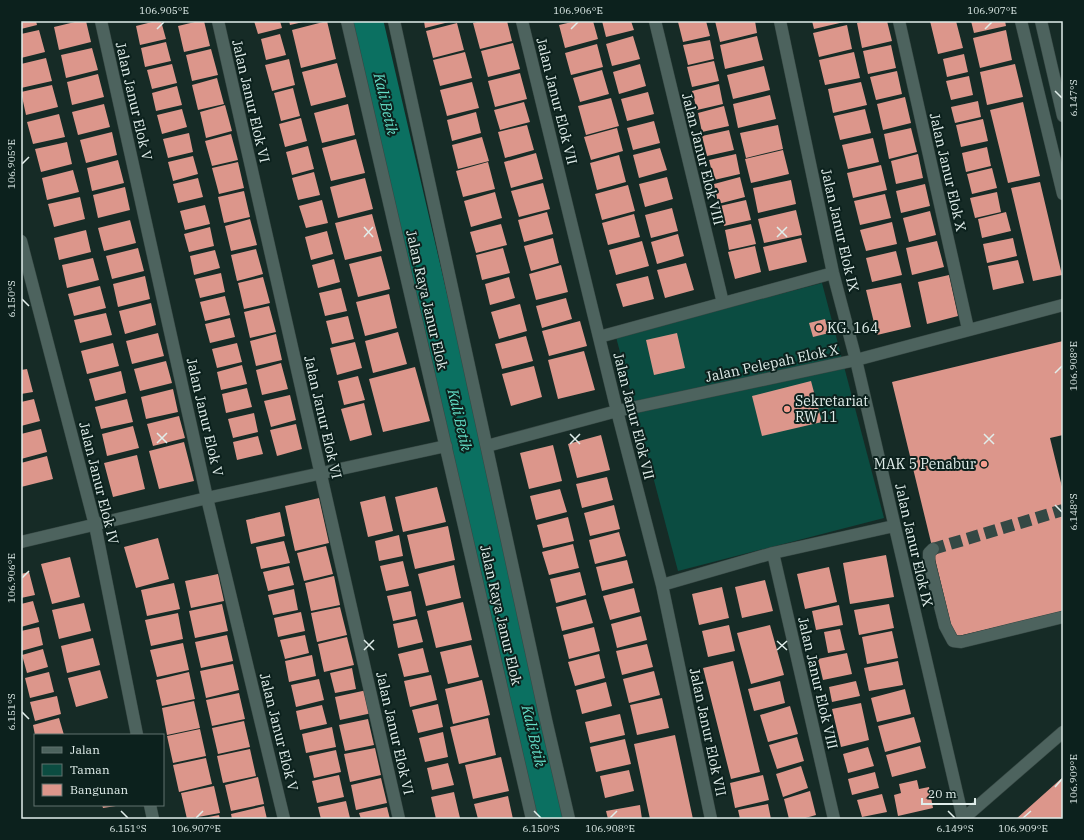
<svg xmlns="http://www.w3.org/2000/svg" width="1084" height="840" viewBox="0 0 1084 840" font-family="'IBM Plex Serif',serif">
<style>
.green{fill:#0b4c41}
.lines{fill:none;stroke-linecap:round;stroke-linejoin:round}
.river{stroke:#0b7061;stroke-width:32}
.building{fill:#dc968b}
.minor-tunnel{stroke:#344844;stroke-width:12;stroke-dasharray:12 6;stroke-linecap:butt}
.minor-casing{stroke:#374844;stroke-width:13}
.minor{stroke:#4d635e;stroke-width:12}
.ticks{fill:none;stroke:#e1eeeb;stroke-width:1.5}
.poi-dot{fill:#f59d8f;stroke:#0c211d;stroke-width:1.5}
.labels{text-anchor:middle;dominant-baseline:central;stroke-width:4;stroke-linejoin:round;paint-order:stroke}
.street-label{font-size:14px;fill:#e1eeeb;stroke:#0c211d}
.poi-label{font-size:14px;fill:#e1eeeb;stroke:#0c211d;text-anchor:start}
.water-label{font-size:15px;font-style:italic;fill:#65e1ca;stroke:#0c211d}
.neatline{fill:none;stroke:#e1eeeb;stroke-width:1.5}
.ticks-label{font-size:10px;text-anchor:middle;fill:#e1eeeb}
</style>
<rect width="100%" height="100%" fill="#162b26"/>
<path class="green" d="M822,283L884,518L678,571L616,337Z"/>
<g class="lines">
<path class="river" d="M367,21L553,819"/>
</g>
<path class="building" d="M21,21H36L37,25L21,29Z
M79,21H86L91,42L59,50L54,27Z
M156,21H161L166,39L140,45L136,26Z
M199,21H204L210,46L184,52L178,26Z
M254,21H280L282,28L258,34Z
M289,21H303V22L290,25Z
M327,21L336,59L301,68L292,30Z
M424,21H449V22L425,28Z
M481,21H507L512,41L480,49L473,23Z
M576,21H593L598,39L565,48L559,25Z
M602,21H631L634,30L606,37Z
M683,21H706L710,36L683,42L678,22Z
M715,21H755L757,33L720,42Z
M812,21H844V22L814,29Z
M866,21H887L892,41L862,48L857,23Z
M930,21H956L963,48L938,54Z
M971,21H1005L1006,26L974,33Z
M457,23L464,50L433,58L426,31Z
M847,25L852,49L819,57L813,33Z
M39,30L45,52L21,58V34Z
M1006,30L1012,60L980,68L973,38Z
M280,34L286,55L266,60L261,39Z
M633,36L640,59L612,66L606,44Z
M757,36L763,60L725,69L720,45Z
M710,40L714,59L688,65L683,45Z
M166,42L171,61L145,67L141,48Z
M513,43L520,69L488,77L481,51Z
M597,44L603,67L571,75L565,53Z
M891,45L896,68L868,74L863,51Z
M92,48L98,70L66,78L61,55Z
M211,49L218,75L192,81L186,55Z
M465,52L472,78L440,86L433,60Z
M854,52L860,78L825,85L819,60Z
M964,54L968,72L947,77L943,59Z
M46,58L52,81L21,88V64Z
M289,59L295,85L272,91L265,65Z
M714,61L719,81L692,87L687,67Z
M337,63L346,97L311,106L302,72Z
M172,64L177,83L152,89L147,70Z
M640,64L646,86L619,94L613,72Z
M1015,64L1023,97L987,105L980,72Z
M764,66L770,90L733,99L727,75Z
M602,70L609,94L580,102L573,78Z
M897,71L902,94L876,100L870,77Z
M520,73L527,99L495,107L488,81Z
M98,74L104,97L72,105L67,82Z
M969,76L973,95L951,100L946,81Z
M217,78L224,104L198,110L192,85Z
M472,82L479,108L447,116L440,90Z
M861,82L867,105L833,113L828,89Z
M719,84L723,104L697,110L692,91Z
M52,85L58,107L26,115L21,92Z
M177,86L182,105L156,111L152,93Z
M293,88L300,116L281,121L274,93Z
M648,92L654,114L627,121L621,99Z
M770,95L776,119L738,128L733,104Z
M905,97L911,123L883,130L877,104Z
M611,98L619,126L586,135L578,106Z
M978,101L981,117L955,123L951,107Z
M524,102L530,122L500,130L494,110Z
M1023,102L1040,176L1008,183L990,110Z
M104,104L110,127L78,135L72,112Z
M348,104L355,135L322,143L314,113Z
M225,105L232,131L206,138L200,112Z
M724,106L729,126L702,132L698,113Z
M182,109L187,127L162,134L157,115Z
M865,109L871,133L840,140L834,116Z
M476,112L481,133L452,141L447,120Z
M59,114L65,137L33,144L27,122Z
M301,118L307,141L285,147L279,124Z
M983,119L988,141L961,147L956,125Z
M654,121L660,143L633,150L627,128Z
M527,125L534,150L505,158L498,132Z
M778,125L783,149L746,158L740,133Z
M617,128L623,151L591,160L584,137Z
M911,128L917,152L889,159L884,134Z
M729,130L734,150L707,156L702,136Z
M112,132L117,155L86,163L80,140Z
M189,133L193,152L168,158L163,139Z
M231,134L238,160L212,166L205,141Z
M482,137L489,161L458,169L452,145Z
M873,138L879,162L848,169L842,145Z
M356,139L365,173L331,181L322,148Z
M67,142L72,164L41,172L35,149Z
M308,146L314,169L292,175L286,152Z
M987,147L991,166L966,172L962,153Z
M660,148L667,170L639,178L633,155Z
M783,150L789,174L751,183L745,159Z
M536,153L543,179L511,188L504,162Z
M736,154L740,174L714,180L709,160Z
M918,154L923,178L896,184L891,161Z
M619,155L626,182L597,190L590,163Z
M193,156L198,174L173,181L168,162Z
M118,160L124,183L92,191L87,168Z
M238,162L244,188L219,194L212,168Z
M488,162L495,189L463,197L456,171Z
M881,165L887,190L853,198L847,173Z
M992,168L997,188L972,194L967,174Z
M73,170L79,192L47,200L42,178Z
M314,172L320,195L298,200L292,178Z
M667,177L673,199L645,207L639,184Z
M740,177L745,197L718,204L714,184Z
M198,178L203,197L178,203L173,184Z
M365,178L373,209L338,218L330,187Z
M791,180L796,204L758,213L753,188Z
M1040,182L1062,275L1033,281L1011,188Z
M543,183L550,209L519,217L511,191Z
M925,184L930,206L901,213L896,191Z
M628,185L635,211L602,220L595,194Z
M125,187L130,210L98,218L93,195Z
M244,191L250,217L224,223L218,197Z
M495,192L502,218L471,227L464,201Z
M997,192L1001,212L975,218L970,198Z
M885,194L891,218L860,225L854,201Z
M80,197L85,219L54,227L48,204Z
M322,200L328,223L306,228L299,206Z
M746,200L751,220L724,226L720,206Z
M205,205L210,224L185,230L180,211Z
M672,208L678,231L651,238L645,215Z
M796,210L802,235L764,243L758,219Z
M930,211L936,235L909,242L903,218Z
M547,212L553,234L524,242L518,220Z
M1006,212L1011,231L982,238L978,219Z
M372,214L382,251L345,260L335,223Z
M634,214L640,237L608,245L602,223Z
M250,219L257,245L231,251L225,226Z
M130,220L136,243L104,251L98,228Z
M892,222L897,244L866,251L860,230Z
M501,224L507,245L476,253L470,232Z
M751,224L756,244L729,250L725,230Z
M210,227L214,246L189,252L184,234Z
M86,230L91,252L59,260L54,238Z
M327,231L333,254L311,260L305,237Z
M678,234L684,256L657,264L651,242Z
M553,238L559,263L531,271L524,246Z
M801,238L807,262L769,271L763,247Z
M1013,238L1017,256L987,263L983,244Z
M642,241L649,266L616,275L609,250Z
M937,241L944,267L912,275L906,248Z
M755,246L761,272L735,279L728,252Z
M138,248L144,271L112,279L106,256Z
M503,248L510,273L482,280L476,255Z
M256,249L263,274L237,281L231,255Z
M215,250L220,268L194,275L190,256Z
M896,251L902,275L872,282L866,258Z
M381,256L390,289L358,297L349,264Z
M93,258L99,280L67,288L62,265Z
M334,259L340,282L318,288L312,265Z
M1018,260L1024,283L993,290L988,266Z
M686,263L694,290L665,298L657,270Z
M561,265L568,292L536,300L529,274Z
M221,273L225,292L200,298L195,279Z
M949,275L958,316L927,324L918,282Z
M145,276L150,299L118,307L113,284Z
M648,276L654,299L623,307L616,284Z
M263,277L270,303L244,309L238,283Z
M509,277L515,298L490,305L485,284Z
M901,283L911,327L877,335L866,290Z
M100,286L106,308L74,316L68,294Z
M341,288L347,311L325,316L319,293Z
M389,294L397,328L365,336L356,302Z
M225,296L230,315L205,321L200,302Z
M566,298L572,319L542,328L536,306Z
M151,303L156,325L125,334L119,311Z
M520,304L527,331L499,339L491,312Z
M269,306L276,332L250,338L244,312Z
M106,313L112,335L80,343L74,320Z
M348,316L354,339L332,344L326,321Z
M230,318L235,337L210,343L205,324Z
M825,319L829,333L813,337L809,323Z
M580,321L587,346L549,356L542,331Z
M398,332L407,364L373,373L365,341Z
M158,333L164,356L132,364L126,341Z
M677,333L685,368L654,375L646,340Z
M276,334L282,360L256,366L250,341Z
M526,336L533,361L502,369L495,344Z
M1063,341V435L1050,438L1063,491V612L954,637L892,382Z
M355,342L362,368L337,375L330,348Z
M113,343L119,366L87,374L81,351Z
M237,343L242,362L217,368L212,349Z
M584,351L595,390L558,399L548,360Z
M166,361L172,383L140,391L134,369Z
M281,363L288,389L262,395L256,370Z
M242,365L247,384L221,390L217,372Z
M534,366L542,397L511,406L502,374Z
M415,367L430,421L383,432L369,379Z
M27,369L33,392L21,394V370Z
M121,371L126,393L95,401L89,379Z
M358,376L365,400L344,405L338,381Z
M811,381L822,422L762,436L752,396Z
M247,388L252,407L226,413L222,394Z
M173,389L178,412L146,419L141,397Z
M290,395L296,420L271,427L264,401Z
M34,399L40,421L21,426V402Z
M127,399L133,422L101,429L95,407Z
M364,403L372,435L350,441L341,409Z
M254,413L258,432L233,438L228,419Z
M179,416L185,438L153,446L147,424Z
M296,424L302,449L277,456L270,430Z
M133,426L139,448L107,456L102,434Z
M41,429L47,452L21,459V434Z
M601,435L610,470L577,478L568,444Z
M258,436L263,454L237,460L233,442Z
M184,442L194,481L159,489L149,451Z
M553,445L562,481L529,489L520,453Z
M137,455L145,489L113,497L104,463Z
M47,456L53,479L21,487V463Z
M607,477L613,500L582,508L576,484Z
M437,487L446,522L403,532L395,497Z
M560,489L567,512L536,520L530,496Z
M385,496L393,531L368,537L360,502Z
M319,498L329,543L295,551L285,506Z
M614,505L620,529L590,536L584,513Z
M280,512L285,536L251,544L246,520Z
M568,517L574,541L543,548L537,525Z
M448,526L455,560L415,569L407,535Z
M619,532L626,556L595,564L589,540Z
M399,535L403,556L379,561L375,541Z
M158,538L169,579L136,588L124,547Z
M284,541L290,563L261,569L256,547Z
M573,544L579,568L549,575L542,552Z
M326,546L333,574L304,581L297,553Z
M886,555L894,597L850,604L843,563Z
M70,557L80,597L52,604L41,564Z
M627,560L633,583L602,591L596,567Z
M403,561L409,586L386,591L380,566Z
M454,565L461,598L426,606L418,574Z
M289,566L294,585L268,591L263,572Z
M829,567L837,602L805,609L797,574Z
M29,572L35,595L21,598V574Z
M580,572L586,595L556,603L550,579Z
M218,574L224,601L191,608L185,581Z
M334,576L340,605L311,611L305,583Z
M765,580L773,611L742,618L735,587Z
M174,583L180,609L147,616L141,590Z
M722,587L729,618L699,625L692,594Z
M634,588L640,612L610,620L603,596Z
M294,589L298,610L273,615L268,595Z
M411,591L416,616L393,621L387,596Z
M586,599L593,623L562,631L556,607Z
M33,601L39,622L21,627V604Z
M463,602L472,640L436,648L427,611Z
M84,603L91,631L59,639L52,610Z
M222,604L228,631L195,638L189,611Z
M889,604L894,628L859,635L854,610Z
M839,605L843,625L816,630L812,611Z
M340,607L347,635L317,642L311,613Z
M301,612L305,631L278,637L274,618Z
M178,613L183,639L151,646L145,620Z
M641,616L647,640L617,648L611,624Z
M417,619L423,642L398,648L393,624Z
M729,625L735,651L708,657L702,631Z
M770,625L784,675L751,684L737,633Z
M39,627L43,645L21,651V631Z
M594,627L600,651L569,659L563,635Z
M840,629L845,650L828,653L824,632Z
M892,631L898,658L867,664L862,637Z
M227,635L233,661L201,668L195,642Z
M305,635L309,653L285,659L280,640Z
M347,637L354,665L324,672L318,644Z
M93,638L100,665L67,673L61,646Z
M183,643L189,670L157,677L150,650Z
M647,644L653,667L622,675L616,651Z
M471,645L479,677L448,684L440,652Z
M423,648L429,672L404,677L398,654Z
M43,649L48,667L27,673L22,655Z
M847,653L852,674L823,680L818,659Z
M599,654L605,678L575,686L568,662Z
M312,655L316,676L289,682L285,661Z
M733,661L760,772L731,779L703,668Z
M898,661L903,685L869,691L864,668Z
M233,664L239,690L206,698L200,671Z
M352,668L356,689L335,693L330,673Z
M100,670L108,698L76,707L68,678Z
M654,671L660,695L629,703L623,679Z
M49,672L54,692L30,698L25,678Z
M189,672L195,699L162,706L156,680Z
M431,675L437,700L410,707L404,681Z
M319,679L324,700L296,707L291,685Z
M482,680L490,715L453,724L445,689Z
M780,681L785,703L754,711L748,689Z
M856,681L860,696L832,702L829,687Z
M606,682L612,706L582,714L576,690Z
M905,689L911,714L877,722L871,698Z
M367,690L372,713L340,720L335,697Z
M239,693L245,719L212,726L206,700Z
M57,696L61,714L35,721L30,702Z
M662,698L669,728L637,735L630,705Z
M194,701L200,728L167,735L162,708Z
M861,703L869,740L841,747L832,709Z
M438,704L443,727L418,733L412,710Z
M322,705L327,724L300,730L296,711Z
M790,706L798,734L768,742L760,715Z
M620,714L625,735L590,743L585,722Z
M914,717L921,742L885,752L878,726Z
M59,718L64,735H35L33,725Z
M488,718L496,755L459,764L450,727Z
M368,719L374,745L345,751L339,725Z
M244,721L250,747L218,754L212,728Z
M332,727L336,747L306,753L302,734Z
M200,729L206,756L173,763L167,736Z
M443,732L448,757L425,762L419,738Z
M675,735L693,819H650L634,744Z
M797,737L804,761L777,769L769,745Z
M625,739L631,764L596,772L590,747Z
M920,746L926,768L892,777L886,755Z
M868,747L874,766L848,773L843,754Z
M375,748L381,775L350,782L344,754Z
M250,749L256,776L223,783L217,756Z
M336,750L341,772L314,778L309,756Z
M501,757L509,791L473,799L465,765Z
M206,758L212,784L179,792L173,765Z
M448,763L454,785L432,790L427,768Z
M801,766L808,788L783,797L776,774Z
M629,770L634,791L605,798L600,776Z
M875,772L879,788L852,795L848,779Z
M339,775L344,797L317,803L312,781Z
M763,775L769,800L735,808L730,783Z
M258,777L264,804L231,811L225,785Z
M1063,777V816L1059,819H1016Z
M381,778L387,803L356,810L351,785Z
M917,780L919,789L929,787L933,808L898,816L894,795L901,793L899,784Z
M214,786L220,813L187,819L181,793Z
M810,791L816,815L802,819H789L784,799Z
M454,792L460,818L436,819L431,797Z
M882,794L887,812L862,817L857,800Z
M508,796L513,819H478L474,804Z
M346,801L350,818L321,819L318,807Z
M768,804L771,819H740L738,810Z
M102,805H116V806L103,808Z
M640,805L642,819H608L606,811Z
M264,806L267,819H232L231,814Z
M387,807L390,819H361L359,813Z
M219,815L220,819H203V818Z"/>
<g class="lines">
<path class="minor-tunnel" d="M933,549L1063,510"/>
<g class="minor-casing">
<path id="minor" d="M101,21L207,498L284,819
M218,21L399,819
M347,21L532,819
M394,21L546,720L569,819
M522,21L617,411L662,585L711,819
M655,21L723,303
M780,21L833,273L856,360L963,819
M899,21L968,329
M1021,21L1063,194
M1041,21L1063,116
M21,241L95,525L137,735
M599,337L833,273
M487,446L617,411L856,360L1063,305
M21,542L207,498L446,446
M933,549L929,553V562L945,626L953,641L961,642L1063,617
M773,553L834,819
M662,585L773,553L894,526
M150,805L153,819
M963,819L1063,732"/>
</g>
<use href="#minor" class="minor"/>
</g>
<path class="ticks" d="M157,29L164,22M571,29L578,22M985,29L992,22M1055,91L1062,98M22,164L29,157M364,227L373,237M777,227L787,237M364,237L373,227M777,237L787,227M22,299L29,306M1055,373L1062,366M157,433L167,443M570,434L580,444M984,434L994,444M157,443L167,433M570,444L580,434M984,444L994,434M1055,505L1062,512M22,578L29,571M364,640L374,650M777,641L787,650M364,650L374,640M777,650L787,641M22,712L29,719M1055,787L1062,779M121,811L128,818M534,811L541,818M948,811L955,818M196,818L203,811M610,818L617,811M1023,818L1031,811"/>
<g class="poi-dot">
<circle cx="819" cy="328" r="4"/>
<circle cx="787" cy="409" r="4"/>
<circle cx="984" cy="464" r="4"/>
</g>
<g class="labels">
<g class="street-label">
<text transform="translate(134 101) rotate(77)">Jalan Janur Elok V</text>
<text transform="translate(251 101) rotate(77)">Jalan Janur Elok VI</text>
<text transform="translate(557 101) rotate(76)">Jalan Janur Elok VII</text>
<text transform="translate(703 159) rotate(76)">Jalan Janur Elok VIII</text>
<text transform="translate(948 172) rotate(77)">Jalan Janur Elok X</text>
<text transform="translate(840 230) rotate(77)">Jalan Janur Elok IX</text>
<text transform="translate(427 300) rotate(77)">Jalan Raya Janur Elok</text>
<text transform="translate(772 363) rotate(-12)">Jalan Pelepah Elok X</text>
<text transform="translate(634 416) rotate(76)">Jalan Janur Elok VII</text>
<text transform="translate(205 417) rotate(77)">Jalan Janur Elok V</text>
<text transform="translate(323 417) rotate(77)">Jalan Janur Elok VI</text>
<text transform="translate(99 483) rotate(76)">Jalan Janur Elok IV</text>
<text transform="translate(914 545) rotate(77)">Jalan Janur Elok IX</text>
<text transform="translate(501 615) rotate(77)">Jalan Raya Janur Elok</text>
<text transform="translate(818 683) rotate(77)">Jalan Janur Elok VIII</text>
<text transform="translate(279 732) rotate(76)">Jalan Janur Elok V</text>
<text transform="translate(708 732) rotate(78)">Jalan Janur Elok VII</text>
<text transform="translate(395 733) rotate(77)">Jalan Janur Elok VI</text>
</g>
<g class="poi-label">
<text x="827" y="328">KG. 164</text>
<text x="795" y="401">Sekretariat<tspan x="795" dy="16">RW 11</tspan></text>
<text x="976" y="464" text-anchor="end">MAK 5 Penabur</text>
</g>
<g class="water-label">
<text transform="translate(386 104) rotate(77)">Kali Betik</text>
<text transform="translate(460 420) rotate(77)">Kali Betik</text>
<text transform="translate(534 736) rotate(77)">Kali Betik</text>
</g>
</g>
<rect width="1084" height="840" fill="none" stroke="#0c211d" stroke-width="44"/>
<rect x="34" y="734" width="130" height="72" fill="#0c211d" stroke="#61736f"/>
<rect x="42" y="747" width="20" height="6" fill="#4d635e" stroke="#61736f"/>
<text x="70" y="754" font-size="12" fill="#e1eeeb">Jalan</text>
<rect x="42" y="764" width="20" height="12" fill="#0b4c41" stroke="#61736f"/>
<text x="70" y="774" font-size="12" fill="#e1eeeb">Taman</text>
<rect x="42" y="784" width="20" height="12" fill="#dc968b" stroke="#61736f"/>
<text x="70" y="794" font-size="12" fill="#e1eeeb">Bangunan</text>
<path d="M922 798v6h53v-6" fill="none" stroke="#e1eeeb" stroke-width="2"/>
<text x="928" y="798" font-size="12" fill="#e1eeeb" stroke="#0c211d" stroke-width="3" paint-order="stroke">20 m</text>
<rect x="22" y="22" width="1040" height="796" class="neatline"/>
<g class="ticks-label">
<text x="164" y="14">106.905°E</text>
<text x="578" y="14">106.906°E</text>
<text x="992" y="14">106.907°E</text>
<text transform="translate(1073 98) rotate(-90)" y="4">6.147°S</text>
<text transform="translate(11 164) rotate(-90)" y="4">106.905°E</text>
<text transform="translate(11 299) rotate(-90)" y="4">6.150°S</text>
<text transform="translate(1073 366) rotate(-90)" y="4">106.908°E</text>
<text transform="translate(1073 512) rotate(-90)" y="4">6.148°S</text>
<text transform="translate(11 578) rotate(-90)" y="4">106.906°E</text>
<text transform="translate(11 712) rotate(-90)" y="4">6.151°S</text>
<text transform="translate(1073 779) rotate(-90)" y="4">106.909°E</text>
<text x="128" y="832">6.151°S</text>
<text x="196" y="832">106.907°E</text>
<text x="541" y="832">6.150°S</text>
<text x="610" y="832">106.908°E</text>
<text x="955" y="832">6.149°S</text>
<text x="1023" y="832">106.909°E</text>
</g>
</svg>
